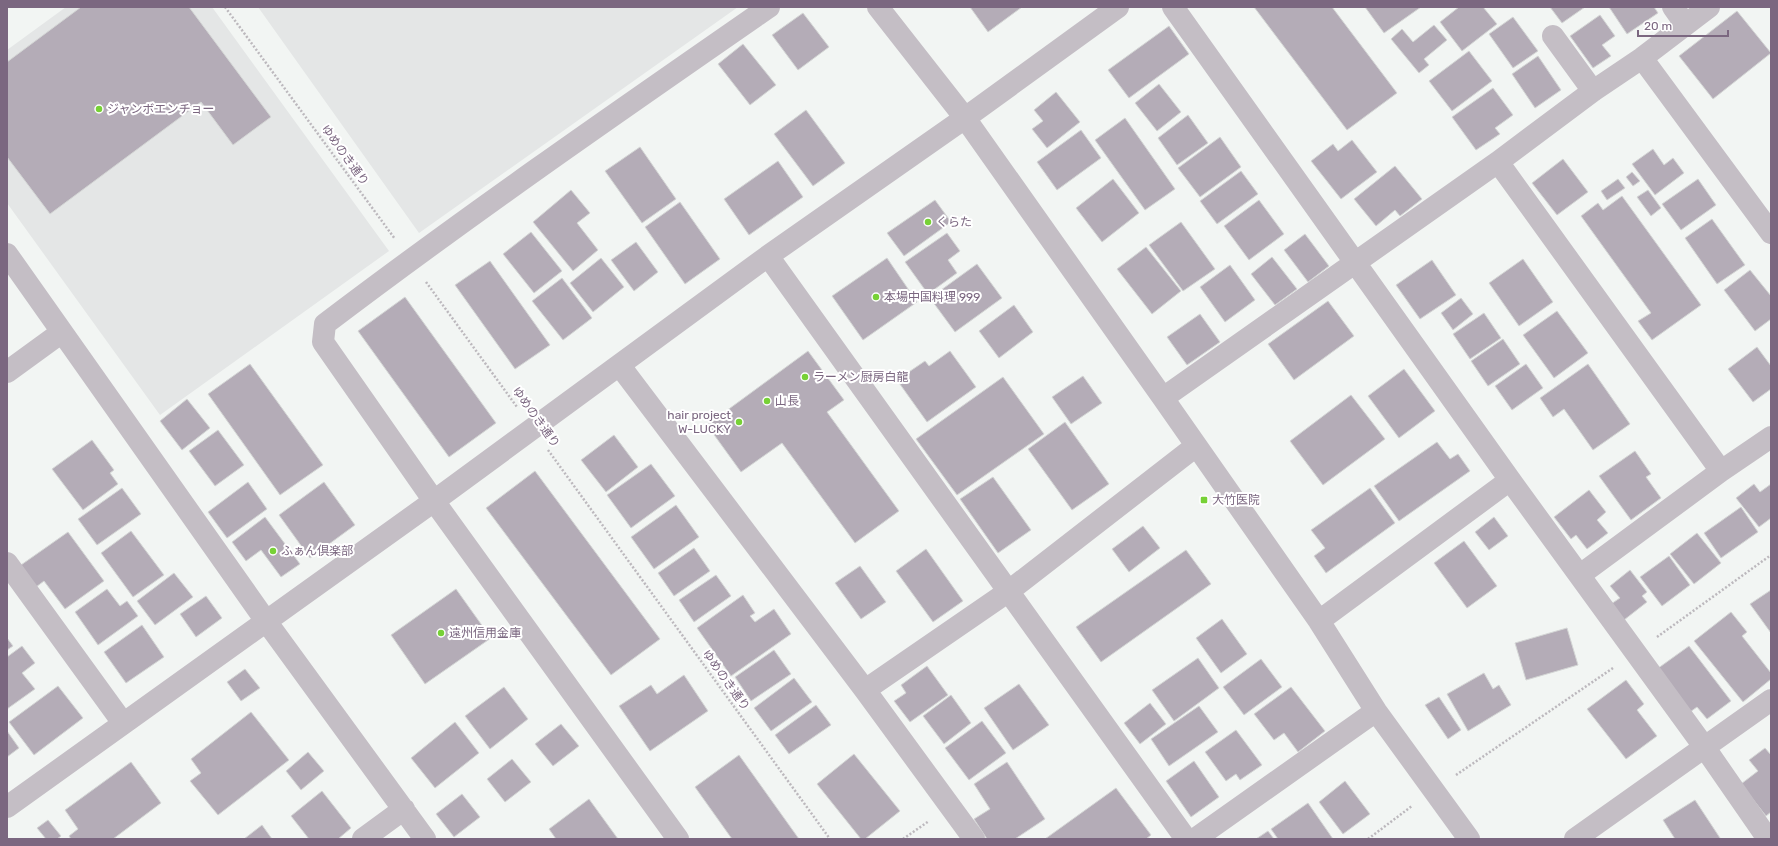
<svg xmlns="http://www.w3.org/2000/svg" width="1778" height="846" viewBox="0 0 1778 846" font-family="Rubik,'Noto Sans JP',sans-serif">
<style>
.built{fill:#e4e6e6}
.building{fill:#b4acb7;stroke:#d4d6d5}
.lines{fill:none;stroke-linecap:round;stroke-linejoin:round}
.path{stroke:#bcb8bd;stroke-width:2.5;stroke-dasharray:2 2;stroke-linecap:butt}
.minor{stroke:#c4bec5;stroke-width:22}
.poi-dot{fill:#77d136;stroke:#fff;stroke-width:1.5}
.labels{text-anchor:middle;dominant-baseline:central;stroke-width:4;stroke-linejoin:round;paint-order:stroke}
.poi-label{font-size:12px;fill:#7b6780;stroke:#fff;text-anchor:start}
.street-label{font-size:12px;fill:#7b6780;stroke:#fff}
</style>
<rect width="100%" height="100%" fill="#f2f5f3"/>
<path class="built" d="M66,7H212L389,251L160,415L7,203V50Z
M258,7H738L419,233Z"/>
<path class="building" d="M81,7H189L271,117L233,145L201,102L50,214L7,157V62Z
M970,7H1022L988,32Z
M1254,7H1332L1397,93L1347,130Z
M1365,7H1421L1384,33Z
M1459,7H1483L1497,24L1462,51L1440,22Z
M1550,7H1585L1562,23Z
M1609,7H1654L1658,13L1627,34Z
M1737,11L1771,53L1713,99L1679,56Z
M803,13L829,47L798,70L772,35Z
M1600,15L1615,36L1602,45L1611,56L1593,68L1570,36Z
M1513,17L1538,51L1513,68L1489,34Z
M1434,25L1447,40L1424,59L1429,65L1419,73L1391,39L1402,29L1413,42Z
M1169,26L1189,54L1129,98L1108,70Z
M743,44L776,85L750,105L718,64Z
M1469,51L1492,81L1452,111L1429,81Z
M1538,56L1561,90L1535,108L1512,74Z
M1159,84L1181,112L1157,131L1135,103Z
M1493,88L1513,115L1495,128L1500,134L1476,150L1452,117Z
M1056,92L1080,122L1047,148L1032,129L1043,121L1034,110Z
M806,110L845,163L813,186L774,134Z
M1188,115L1208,143L1177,165L1158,138Z
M1125,118L1175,189L1145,210L1095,140Z
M1081,130L1101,158L1057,190L1037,162Z
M1220,137L1241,167L1200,197L1178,168Z
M1352,140L1377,172L1341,199L1311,161L1333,144L1338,151Z
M640,147L676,199L642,223L605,171Z
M1653,149L1664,165L1673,158L1684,173L1655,195L1632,164Z
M1563,159L1588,192L1557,215L1532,183Z
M778,161L803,197L749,235L724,199Z
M1395,166L1422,199L1400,216L1395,210L1376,226L1354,199Z
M1241,171L1258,194L1217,224L1200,201Z
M1632,172L1640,181L1633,186L1626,177Z
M1113,179L1139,213L1102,242L1076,208Z
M1618,179L1625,188L1607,200L1601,191Z
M1698,179L1716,205L1681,230L1662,204Z
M571,190L590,213L577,223L598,250L573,271L533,222Z
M1648,190L1661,208L1651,216L1637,197Z
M1622,196L1701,305L1652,340L1638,321L1651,313L1581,216L1598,203L1603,210Z
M935,200L951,222L904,256L887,233Z
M1259,200L1284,234L1249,260L1224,226Z
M680,202L720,259L685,284L645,227Z
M1712,219L1745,265L1717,284L1685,238Z
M1181,222L1215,269L1183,291L1149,245Z
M531,232L562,271L534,293L503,254Z
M947,233L960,251L948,260L957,273L928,294L905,262Z
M1305,234L1329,266L1308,282L1284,250Z
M636,242L658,272L634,291L611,260Z
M1146,247L1181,291L1152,314L1117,269Z
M1272,257L1297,289L1275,305L1251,274Z
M601,258L624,287L593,312L570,283Z
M887,258L917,302L863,340L832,296Z
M1523,259L1553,302L1519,326L1489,283Z
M1432,260L1456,295L1420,319L1396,285Z
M490,261L550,345L515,369L455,285Z
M977,264L1002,298L955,332L930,298Z
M1230,265L1255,300L1225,322L1200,287Z
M1750,270L1771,296V319L1755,331L1724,290Z
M562,278L592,318L563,340L532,301Z
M405,297L496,423L449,457L358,331Z
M1461,298L1473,314L1453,330L1441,313Z
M1328,301L1354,336L1294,380L1268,344Z
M1014,305L1033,332L999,358L979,331Z
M1557,311L1588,353L1554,378L1523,335Z
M1484,313L1501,338L1470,359L1453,334Z
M1200,314L1220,342L1187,365L1167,337Z
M1503,339L1520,364L1488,386L1471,361Z
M1757,347L1771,366V389L1753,402L1728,369Z
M808,351L844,400L827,412L899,511L855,543L782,443L741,472L707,425Z
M950,351L976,387L927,422L897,380L925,361L929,366Z
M250,364L323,465L280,495L208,394Z
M1526,364L1543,388L1512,410L1495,386Z
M1588,364L1630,424L1593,450L1564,409L1553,417L1540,398Z
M1404,369L1435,411L1399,438L1368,396Z
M1083,376L1102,403L1071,424L1052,397Z
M1003,377L1044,434L957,495L916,439Z
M1351,395L1385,439L1323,485L1290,441Z
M187,399L210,428L182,450L160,421Z
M1065,422L1109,484L1072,510L1028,449Z
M218,430L244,465L215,486L189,451Z
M614,435L638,467L606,492L581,460Z
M92,440L114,470L110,473L118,484L83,510L52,469Z
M1437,442L1450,459L1458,454L1470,471L1399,521L1374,486Z
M1635,451L1651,474L1646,477L1661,498L1631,520L1599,476Z
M651,464L675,496L631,528L607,495Z
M535,471L660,639L611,675L486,508Z
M993,477L1031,530L998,553L960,499Z
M248,482L267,509L227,538L208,512Z
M324,482L355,525L310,558L279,515Z
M1754,484L1760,492L1771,484V518L1759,527L1736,498Z
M122,488L141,514L97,545L78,519Z
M1370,488L1395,523L1326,573L1314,556L1325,548L1311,530Z
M1589,490L1606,512L1597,520L1608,533L1587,549L1576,535L1571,539L1554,517Z
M676,505L699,537L654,569L631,537Z
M1741,507L1758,532L1721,558L1704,533Z
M265,517L300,564L281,577L261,550L246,561L232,542Z
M1494,517L1508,536L1489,550L1475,532Z
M1143,526L1160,548L1129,572L1112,549Z
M131,531L164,575L133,597L101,553Z
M68,532L104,581L65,609L44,581L36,587L21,565Z
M1697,533L1721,563L1694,584L1670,554Z
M1464,541L1497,586L1467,608L1434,563Z
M694,548L710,571L674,596L658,573Z
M926,549L963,601L933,622L896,571Z
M1186,550L1211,584L1101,662L1076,627Z
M1669,556L1690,585L1662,606L1640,577Z
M860,566L886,602L861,619L835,583Z
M1630,570L1647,592L1642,596L1647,602L1624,620L1611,604L1620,598L1610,586Z
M174,573L193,597L155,625L137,601Z
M716,575L731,596L694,622L679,600Z
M107,589L120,606L127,601L138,616L98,645L75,612Z
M456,589L491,638L425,684L391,635Z
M1771,590V633L1750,604Z
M743,595L755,613L750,616L755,622L774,609L791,634L731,676L697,628Z
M206,596L222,618L196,637L180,614Z
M1731,612L1747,632L1742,636L1771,673V679L1743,702L1694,641Z
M1222,619L1247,654L1221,673L1196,638Z
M142,625L164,657L126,683L104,652Z
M1567,628L1578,665L1526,680L1515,643Z
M7,638L13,646L7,650Z
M22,646L35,663L22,673L35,689L7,709V657Z
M1689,646L1731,701L1707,719L1697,707L1690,712L1657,669Z
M774,650L791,674L751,701L735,677Z
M1198,658L1219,688L1174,721L1152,690Z
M1261,659L1282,687L1244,715L1223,687Z
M927,666L948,695L910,722L894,701L906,693L901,685Z
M245,669L260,688L241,701L227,682Z
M1484,673L1493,689L1499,685L1511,705L1468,731L1447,694Z
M684,675L708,711L650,751L619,706L651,685L657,694Z
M794,678L812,702L771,731L754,708Z
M1626,680L1644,704L1637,710L1657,736L1626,759L1587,709Z
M1019,684L1049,725L1013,750L984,708Z
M58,686L83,718L34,755L9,722Z
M504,687L528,719L490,749L465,716Z
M1291,687L1325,731L1298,752L1284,733L1274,740L1254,714Z
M951,695L971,723L944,744L923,716Z
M1439,697L1461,730L1448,739L1425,705Z
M1150,703L1166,724L1140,744L1124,723Z
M816,705L831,725L789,754L775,735Z
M1199,706L1218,732L1169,766L1151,739Z
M251,712L289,760L218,815L190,781L201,773L191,759Z
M982,721L1006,753L969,780L945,748Z
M455,722L479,753L435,788L411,758Z
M561,724L579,746L553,766L535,744Z
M1236,730L1262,765L1240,780L1236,774L1226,781L1205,752Z
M7,731L19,748L7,757Z
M1765,748L1771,755V812L1766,816L1741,784L1758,771L1749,760Z
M308,752L324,771L301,790L286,771Z
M854,754L900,811L865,839H861L817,784Z
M739,755L799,839H732L695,787Z
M512,759L531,782L505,802L487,779Z
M1194,761L1219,797L1191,817L1166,781Z
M131,762L161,803L113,839H71L69,836L78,829L65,810Z
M1007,762L1045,819L1015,839H987L974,819L990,809L974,784Z
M1345,781L1370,814L1343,834L1319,802Z
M1116,788L1151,835L1146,839H1045Z
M322,791L351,828L338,839H309L291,816Z
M462,794L480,817L454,837L436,814Z
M589,799L618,839H556L549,829Z
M1695,800L1720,838L1719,839H1675L1663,820Z
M1308,803L1333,839H1278L1271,829Z
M48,820L61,836L57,839H46L37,828Z
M262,825L272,839H244Z
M1268,831L1274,839H1256Z"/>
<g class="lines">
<path class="path" d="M225,7L395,239
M426,282L517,407
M548,450L830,839
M1657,637L1771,555
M1456,775L1613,668
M903,839L929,821
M1368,839L1412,806"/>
<path class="minor" d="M878,7L965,118L1163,398L1319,621L1376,711L1469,839
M1173,7L1510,480L1705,748L1768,839
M1673,7L1685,24
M1553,36L1593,91
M1642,58L1771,233
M1498,162L1721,471L1771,437
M7,254L266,621L425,839
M768,256L1186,839
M620,366L865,690L974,839
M7,372L62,332
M1163,398L1498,162L1593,91L1642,58L1709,7
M7,563L123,723
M1580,575L1721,471
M1319,621L1510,480
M865,690L1009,591L1196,446
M7,807L434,501L768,256L965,118L1118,7
M363,839L404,809
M678,839L434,501L323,342L325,324C470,214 619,111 769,7
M1195,839L1376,711
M1575,839L1771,700"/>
</g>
<g class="poi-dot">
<circle cx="99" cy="109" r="4"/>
<circle cx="928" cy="222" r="4"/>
<circle cx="876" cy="297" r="4"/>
<circle cx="805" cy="377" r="4"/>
<circle cx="767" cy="401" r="4"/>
<circle cx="739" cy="422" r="4"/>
<rect x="1200" y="496" width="8" height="8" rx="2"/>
<circle cx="273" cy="551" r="4"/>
<circle cx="441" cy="633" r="4"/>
</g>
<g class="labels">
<g class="poi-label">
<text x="107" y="109">ジャンボエンチョー</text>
<text x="936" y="222">くらた</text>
<text x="884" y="297">本場中国料理 999</text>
<text x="813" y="377">ラーメン厨房白龍</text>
<text x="775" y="401">山長</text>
<text x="731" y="415" text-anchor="end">hair project<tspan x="731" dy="14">W-LUCKY</tspan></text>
<text x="1212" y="500">大竹医院</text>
<text x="281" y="551">ふぁん倶楽部</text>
<text x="449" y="633">遠州信用金庫</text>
</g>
<g class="street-label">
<text transform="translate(345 155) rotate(54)">ゆめのき通り</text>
<text transform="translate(536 417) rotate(54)">ゆめのき通り</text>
<text transform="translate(726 680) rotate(54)">ゆめのき通り</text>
</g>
</g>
<rect width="1778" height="846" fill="none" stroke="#7b6780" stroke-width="16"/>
<path d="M1638 30v6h90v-6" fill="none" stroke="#7b6780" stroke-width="2"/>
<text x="1644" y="30" font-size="12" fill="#7b6780" stroke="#ffffff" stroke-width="3" paint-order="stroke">20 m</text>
</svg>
